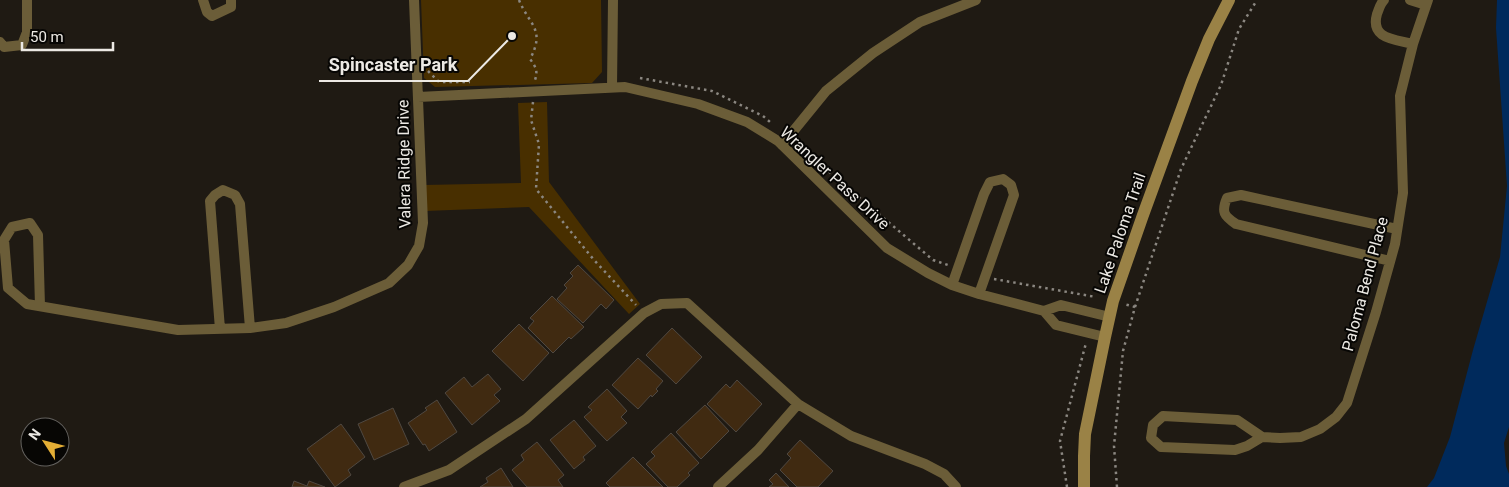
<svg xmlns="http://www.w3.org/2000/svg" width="1509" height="487" viewBox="0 0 1509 487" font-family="Roboto,sans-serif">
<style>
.green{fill:#482f00}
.water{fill:#002a5c}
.building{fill:#402a11;stroke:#4f4841}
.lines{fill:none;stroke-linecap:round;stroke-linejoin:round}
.path{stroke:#8b8781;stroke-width:2.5;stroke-dasharray:2.5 4;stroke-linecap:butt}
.street{stroke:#6b5d38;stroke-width:10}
.secondary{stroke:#9a8246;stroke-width:12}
.labels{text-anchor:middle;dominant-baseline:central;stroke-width:4;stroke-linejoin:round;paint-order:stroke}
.street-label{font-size:16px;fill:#ece9e4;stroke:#070604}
.leader{fill:none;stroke:#ece9e4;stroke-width:2}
.callout-dot{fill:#ece9e4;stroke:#070604;stroke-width:2}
.callout-label{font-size:18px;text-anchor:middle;font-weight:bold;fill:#ece9e4;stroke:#070604;stroke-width:4;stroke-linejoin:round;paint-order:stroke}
</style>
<rect width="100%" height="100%" fill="#1f1a13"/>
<path class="green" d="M421,0H601L602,72L592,83L435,87L424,78Z
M547,102L549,182L640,304L629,314L529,207L425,211L424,185L521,183L518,103Z"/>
<path class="water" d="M1497,0H1509V427L1504,443L1506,466L1509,474V487H1427L1434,478L1450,437L1473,350L1500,257L1507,186L1496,28Z"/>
<path class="building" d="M578,265L614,300L606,309L601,304L583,323L557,299L567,288L564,285L573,276L570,273Z
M552,296L584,327L571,339L569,337L553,353L528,328L534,321L530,318Z
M519,324L549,353L523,381L492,351Z
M672,328L702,357L676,384L646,355Z
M638,358L663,381L656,389L658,391L652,397L651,395L638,409L612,385Z
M488,374L501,389L494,395L500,401L472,425L445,393L464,377L472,387Z
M737,380L762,404L736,432L707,404L726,384L730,388Z
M607,389L627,411L621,417L627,423L607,441L584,417L592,410L588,407Z
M437,400L457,432L429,451L425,444L423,445L408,423L427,410L425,408Z
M705,405L729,431L701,459L676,432Z
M393,408L409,444L374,460L358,424Z
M574,420L596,446L583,457L585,460L574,469L550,440Z
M341,424L365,457L348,470L351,475L335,487L307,449Z
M671,433L699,463L688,473L690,475L677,487H668L646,464L655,456L651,452Z
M800,440L833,471L818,487H797L780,470L791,458L787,454Z
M537,442L564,475L558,480L563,487H527L512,470L524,460L521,455Z
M633,457L663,487H610L606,483Z
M501,468L513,487H480L488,482L486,478Z
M776,473L789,487H769L773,484L769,480Z
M294,481L307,486L309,481L325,487H292Z"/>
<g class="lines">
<path class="path" d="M519,0C529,25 546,29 530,59C536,67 538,71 535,80
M428,71L439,82H470
M640,78L712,91L763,116L770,122
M533,102L531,120L539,144L536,189L594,260L636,305
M814,159L933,260L948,265
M994,279L1096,297
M1135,307L1181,169L1221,85L1239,29L1257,0
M1067,487L1060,441L1086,343
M1117,487L1114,446L1123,351L1135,307L1124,304"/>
<path class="street" d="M203,0L207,12L212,16L231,7V0
M1384,0C1380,4 1379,9 1377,14C1370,39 1394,39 1413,44
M1410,0L1426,5
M0,42L4,47L22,45L27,32V0
M612,87L613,0
M418,97L625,87L698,104L747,122L778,141L887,248L928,273L952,285L979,294L1044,311L1056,325L1105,337
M782,145L826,91L873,53L920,22L976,0
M1390,261L1236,224C1224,216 1221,212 1227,198L1241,195L1397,229
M952,285L984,194L990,182L1003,179L1011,185L1014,195L979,294
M40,306L38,235L30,223L12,227L4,240L8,288L27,304L178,330L250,328L286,323L334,307L389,283L408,265L419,246L423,223L414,0
M1044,311L1061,305L1110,317
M220,329L210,201L215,195L223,190L235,195L240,204L250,328
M1163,416L1237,420L1262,437L1247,446L1235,450L1161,447L1151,438L1153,425Z
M1262,437L1280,438L1301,437L1320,429L1336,417L1347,403L1376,312L1395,244L1403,193L1400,96L1413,44L1428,0
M404,487L449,470L526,419L644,313L661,304L687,303L798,404L851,436L925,464L944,474L956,487
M718,487L758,450L798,404"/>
<path class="secondary" d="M1084,487V456L1085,434L1105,337L1113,301L1143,215L1192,81L1209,39L1229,0"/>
</g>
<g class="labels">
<g class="street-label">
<text transform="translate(404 164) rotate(-91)">Valera Ridge Drive</text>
<text transform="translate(835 178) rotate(43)">Wrangler Pass Drive</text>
<text transform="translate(1120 233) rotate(-71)">Lake Paloma Trail</text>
<text transform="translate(1365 284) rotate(-75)">Paloma Bend Place</text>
</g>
</g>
<path class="leader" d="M512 36L468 81H319"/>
<circle class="callout-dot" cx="512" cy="36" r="5"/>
<g class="callout-label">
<text x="393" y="71">Spincaster Park</text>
</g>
<g transform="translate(45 442) rotate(306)"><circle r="24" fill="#070604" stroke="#63615e"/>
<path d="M0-4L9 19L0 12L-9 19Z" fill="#e4ae35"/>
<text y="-8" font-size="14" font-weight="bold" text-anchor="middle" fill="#ece9e4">N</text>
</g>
<path d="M22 42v8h91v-8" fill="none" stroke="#ece9e4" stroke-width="2.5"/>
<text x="30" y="42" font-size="15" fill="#ece9e4" stroke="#070604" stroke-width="4" paint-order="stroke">50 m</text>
</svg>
